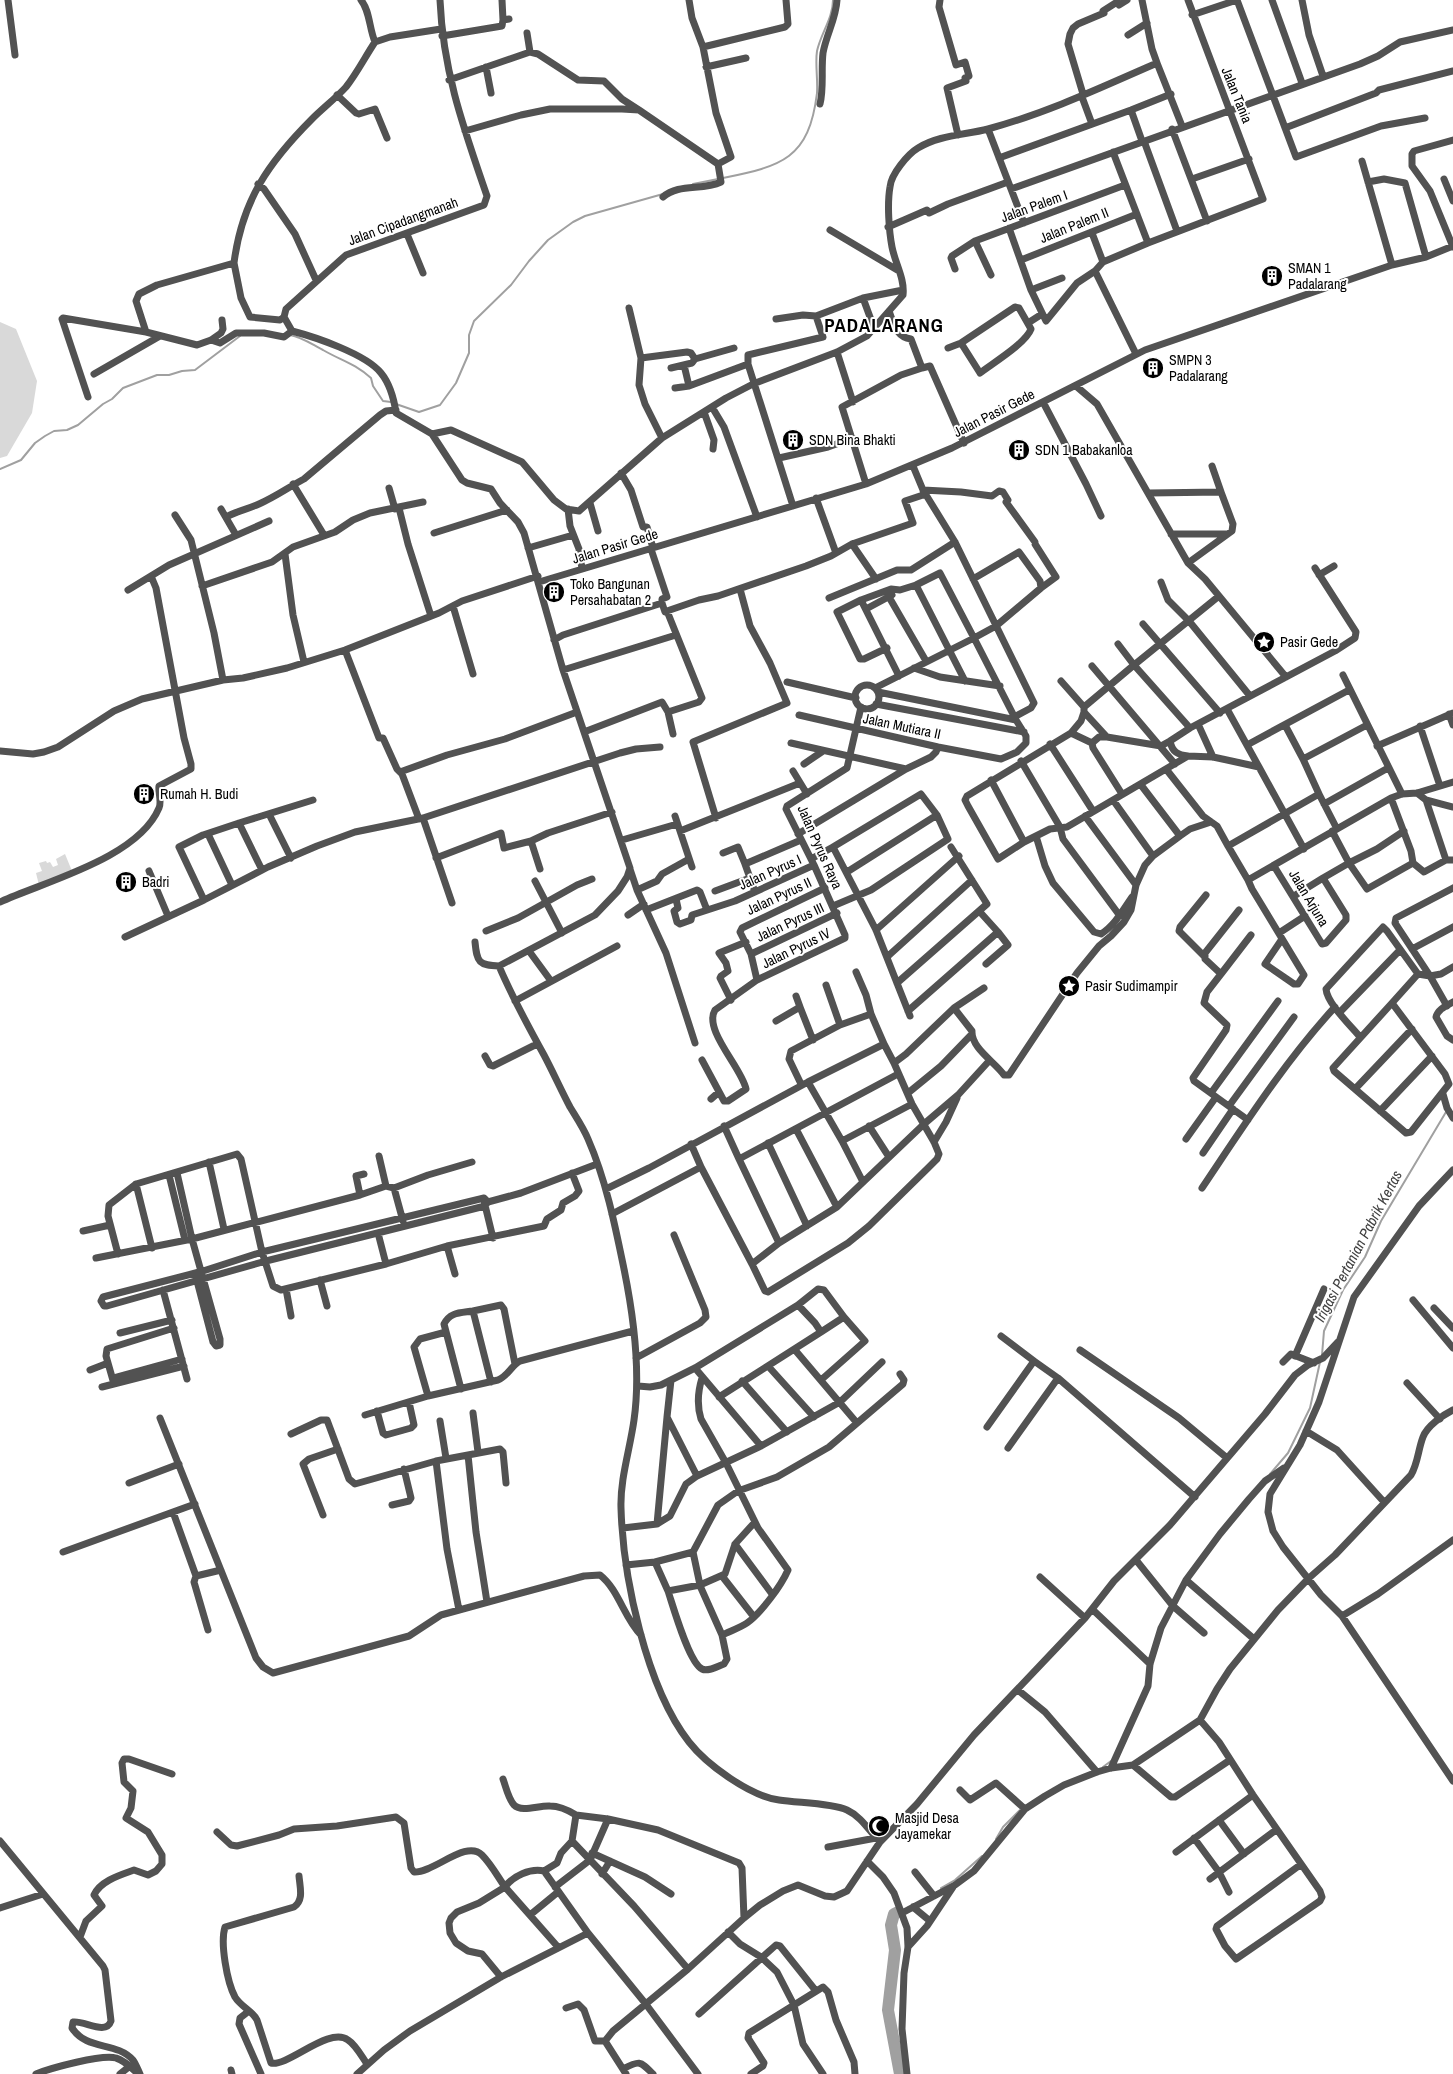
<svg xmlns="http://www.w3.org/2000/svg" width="1453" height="2074" viewBox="0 0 1453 2074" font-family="'Archivo Narrow',sans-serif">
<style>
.green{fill:#d9d9d9}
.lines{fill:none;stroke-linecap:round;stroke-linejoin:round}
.stream{stroke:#a0a0a0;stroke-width:2}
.river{stroke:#a0a0a0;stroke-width:12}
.minor{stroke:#525252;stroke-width:7}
.labels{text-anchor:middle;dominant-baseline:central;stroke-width:4;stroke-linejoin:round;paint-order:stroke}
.street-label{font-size:14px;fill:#000;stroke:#fff}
.poi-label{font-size:14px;fill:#000;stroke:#fff;text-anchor:start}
.water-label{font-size:15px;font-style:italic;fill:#414141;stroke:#fff}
.district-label{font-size:19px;font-weight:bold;letter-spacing:1px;fill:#000;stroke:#fff}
</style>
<rect width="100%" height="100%" fill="#fff"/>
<path class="green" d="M0,322L16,329L37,381L32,413L7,456L0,458Z
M65,854L72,871L39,885L36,873L42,871L39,863L46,861L47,863L50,862L53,867L58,865L56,859Z"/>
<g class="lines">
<path class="stream" d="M723,178C782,166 809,159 817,93C818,79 815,64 817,51C821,33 833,18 833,0
M693,184L718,179
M290,335C302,337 313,345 323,350C342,361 354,363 371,378L373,386L383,401L391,402
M396,404L419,412L440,405L456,383L469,353V335L474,321L511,285L529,261L548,240L573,222L585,216L663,194
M0,469L21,460L35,443L45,436L54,431L67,430L78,425L103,404L112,399L123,388L157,375H169L182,371L195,370L240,336
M1322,1355L1324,1331L1343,1290L1365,1257L1381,1221L1446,1112
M1270,1474L1288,1453L1310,1408L1320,1362
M1103,1767L1111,1761
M996,1839L1003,1827L1020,1810
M941,1888L955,1880L982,1856"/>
<path class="river" d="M898,1912L894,1914L891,1925L895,1950L888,2010L900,2074"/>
<path class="minor" d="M8,0L15,55
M361,0C370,11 369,28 375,42
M440,0C443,72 464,129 487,196L484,205L346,255L286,309L284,317L292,331C315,337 366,354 381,373C390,384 394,399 396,413L432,434L462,480L467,483L491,489L500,503L518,522L524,533L563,670L630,868L627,877L618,891L595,915L499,966C479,965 477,963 475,942
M502,0L503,20
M689,0L692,18L703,47L716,113L731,157L718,164
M940,0L939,7L956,65L965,62L969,76L965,78L966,81L947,88L958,135
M1142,0L1152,49L1157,63
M1272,0L1302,83
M1302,0L1309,35L1323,76
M1192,15L1237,0L1296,157L1381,126L1425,118
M527,33L530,52
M1128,35L1147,23
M442,36L502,26L503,20L509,19
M703,47L785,27L788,24L786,0
M486,67L491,93
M706,67L746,58
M449,80L530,52L538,54L578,80L604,81L622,99L639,110
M337,95L356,113L359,114L375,109L387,138
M820,104C824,88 821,70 823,53C826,35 836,19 837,0
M1131,110L1142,141
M1092,124L1082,97L1083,94L1068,44L1070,34L1073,28L1078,24L1104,13L1103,11L1117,2L1119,5L1127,0
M1285,128L1376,93L1379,90L1453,71
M988,129L1024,223
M1172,129L1207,221
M465,131L521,115L550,109H622L639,110L718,164
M1144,141L1177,231
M1113,152L1148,243
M999,158L1131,110L1171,94
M1362,161L1392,265
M1192,179L1249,159
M1444,179L1453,201
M1368,182L1384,179L1405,183L1426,257
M258,184L264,189L295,234L316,280
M1011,189L1360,64L1378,56L1400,42L1453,30
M663,197C679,183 702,191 721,182L718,164
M888,227L927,210L929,213L948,204L1008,182
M1009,228L1031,290L1046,321L1077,283L1095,271L1103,262L1148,243L1263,199L1188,0
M830,230L899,271
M1092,233L1103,262
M407,234L423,273
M975,241L991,275
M1453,247L1430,191L1412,166V154L1414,151L1453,140
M1021,260L1137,214
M234,263L241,298L250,317L280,320L284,317
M955,269L951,258L952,256L975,241L1125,185
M1095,271L1136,354
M1031,290L1062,278
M863,298L903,290
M629,308L641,358L639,385L645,404L662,438
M889,311C894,324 896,337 911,339L922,368L930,366L964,443
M776,319L803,315L816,316L863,298L874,328
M1028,323L1042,314
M146,332L136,301L139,294L157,285L234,263C242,200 269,162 312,119C323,108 336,98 346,87C357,73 365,57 375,42L390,37L441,29
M211,340L220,343L236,333H264L284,337L292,331
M948,348L961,343L1015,307L1019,308L1031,329C1026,343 993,363 980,373L961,343
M837,352L853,402
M641,358L687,352L691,353L695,359L734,348
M748,364V355L823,337L816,316
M684,365L689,386
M671,368L692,363L695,359
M94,374L160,336
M1076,386L1097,404L1188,563L1205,579L1286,677
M675,388L689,386L748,364L793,506
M88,397L62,319L63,318L146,332L197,345L211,340L221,333L223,329L222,320
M1043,402L1086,484L1101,516
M712,407L724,427L757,517
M704,412L714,440L713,449
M432,434L451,430L522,462L554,500L566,509L579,511L662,438L726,398L753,384L837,352L867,336L903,295C905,279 895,263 892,247C889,231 887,204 890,187C891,174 908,154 918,148C939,135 965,135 988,129C1047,113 1102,87 1157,63L1182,126
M779,458L828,447L853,438
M913,466L923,490L955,542L1034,703L1031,708L1014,717
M1212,466L1221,492
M621,473L631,490L643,527H647L653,548
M293,484L324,535
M866,484L842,407L901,375L922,368
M389,488L395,509
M923,490L961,492L992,496L999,491L1003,492L1008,500L1006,502L1035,542V544L1056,577L1041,588
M1149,493L1221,492L1233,524L1232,531L1188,563
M816,498L836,553
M590,503L598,531
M399,508L408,544L431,616
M221,509L236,535
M568,509L570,526L579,549L582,569
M175,515L191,540L214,633L223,680
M226,517C237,511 248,509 259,504C275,497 289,487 304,479L380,415L386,411L396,410
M434,533L507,510
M1171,534H1227
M852,544L876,579
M528,548L573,535
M285,554L293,615L304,662
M1319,575L1334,566
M539,582L866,484L952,448L1145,350L1392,265L1426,257L1453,246
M1161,582L1168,600L1189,621L1250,696
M916,585L965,681
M202,586L272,562L293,547L335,532L353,520L370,513L423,502
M128,590L169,565L269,521
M889,597L926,661
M829,598L897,570H911L955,542
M861,600L899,676
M662,603L665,612L667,611L702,698L699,702L668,712
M453,606L473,674
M866,609L892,595
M667,611L699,600L718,596L806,566L831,556L852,544L913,523L905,501L926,494
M1143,624L1220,713
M554,640L563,635L662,603V599L667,597L651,549
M1118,644L1134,665L1084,707V712L1107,737L1161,746L1170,741
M887,648L864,659H860L837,612L861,600L891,589L900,590L916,585L940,573L974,638L996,626L1041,588L1040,581L1019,552L973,579
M345,650L379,738H383L397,769L402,774L419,819
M1092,666L1175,764
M914,668L940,677L1000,686
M563,670L676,635
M1343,675L1402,794
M1061,681L1084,707
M787,682L856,698
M855 697a12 12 0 1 1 24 0a12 12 0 1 1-24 0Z
M875,688L974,638L1016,720L878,692
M876,704L1024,732
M1084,712L1081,721L1071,733L1092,743
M1449,714L1453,725
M799,715L938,747L1001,759L1017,752L1026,743V736L1016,720
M1198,724L1213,757
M1285,725L1303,759
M1420,726L1440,786
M1190,728L1134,665L1219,596
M584,732L662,702L668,712L673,734
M1071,733L967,796L965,800L968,806L998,859L1024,842L1050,829L1067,827L1188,756C1178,755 1172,752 1170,741L1190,728L1335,651L1355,638L1356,632L1315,568
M1107,737H1099L1092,743L1093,748L1122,794
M791,743L906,769
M1050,744L1093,811
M1247,745L1349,690
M1377,746L1453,713
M0,751L33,754L44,752L58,747L114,711L142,699L223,680L243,678L287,668L345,650L439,613L462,601L538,576
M1188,756L1213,757L1259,767L1227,709
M1021,761L1060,827L1063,839L1120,916
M804,764L823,751
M1259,767L1304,849
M1166,769L1203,816L1217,826L1228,846L1319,794L1337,829
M793,771L807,794
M400,772L447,755L505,739L577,712
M991,780L1024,842
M1141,785L1180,836
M1417,793L1426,800L1446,860
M1319,794L1303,759L1367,725
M1391,798L1411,851L1413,863L1424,872L1446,860H1453
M1113,800L1153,856
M1426,800L1453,807
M1324,804L1388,768
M269,814L291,858
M675,816L692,867
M1085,816L1136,885
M423,818L452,903
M716,818L693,742L787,703L770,663L750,626L740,589
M680,831L800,783
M1404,831L1377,849L1349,863L1367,889L1413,863
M208,834L232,885
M798,834L906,769L931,757L936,752L938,747
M1036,836L1045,866L1053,883L1094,932L1101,934C1115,925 1123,910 1132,897
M622,840L677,824
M531,841L548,833L612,812
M1228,846L1248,880
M723,853L738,847L745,864
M436,858L501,833L504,848L531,841L540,869
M811,859L833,847L876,930L910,1016
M1274,866L1322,944L1326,943L1346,920V915L1323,878L1294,896
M630,869L637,890L666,953L695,1043
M262,870L239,823L313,800
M149,871L168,916
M847,872L937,815
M1323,878L1349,863L1332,831
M535,881L562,933
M637,890L657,881L662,874L689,859
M715,891L750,878
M755,892L745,864L801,840
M676,899L678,908L674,911L677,922L680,924L691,920L692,915L735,901L814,865
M204,900L179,847L203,835L239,823
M0,902C46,881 138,858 159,808C162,802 158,792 159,786L191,769V764L184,738L156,588L151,576
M833,906L871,890L948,839L937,815L921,794L833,847
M646,910L697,890L700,892L707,910
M1239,910L1205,953V959L1221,974L1207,992L1204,1003L1227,1025L1226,1030L1193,1078L1194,1081L1248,1120
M628,915L644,904
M876,930L959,856
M486,931L518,918L577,885L592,879
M1279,933L1305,916
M125,937L204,900L268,867L317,846L355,832L423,818L620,753L636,749L660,747
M1282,939L1265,964L1294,984H1298L1304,975L1252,889L1248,880L1391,798L1402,794L1417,793L1453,782
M1412,949L1453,927
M529,951L551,981
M751,954L740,932L742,928L825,888
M1204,956L1179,931L1180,927L1206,895
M887,957L972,880
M986,964L1008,945L998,932
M499,966C512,997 528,1026 544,1055C553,1072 561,1090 570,1107C576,1117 583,1127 588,1139C606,1180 615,1225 624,1269C634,1318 641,1371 634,1420C630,1449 620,1479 621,1508C623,1577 646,1687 689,1742C707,1765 750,1796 779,1800C798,1803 831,1803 847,1810C862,1817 869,1831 880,1842
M856,972L866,995L871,1014
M1221,974L1251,935
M1418,974L1430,976L1395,923L1396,918L1453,888
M757,980L751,954L837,913
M897,983L987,904L951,847
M826,985L840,1025
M796,996L800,1007
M731,1000L720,978L721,976L728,971L726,963L719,953L746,942
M515,1001L617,946
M1453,1002C1446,1006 1438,1009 1436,1017L1447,1036L1453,1040
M1392,1003L1445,1074L1449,1084L1411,1132L1406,1133L1334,1071L1333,1068Z
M1447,1006L1430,976L1441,974L1453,967
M954,1008L984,988
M908,1011L998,932L980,912
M1340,1012L1400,950
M776,1021L800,1007L813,1040
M1360,1037C1350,1025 1327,1003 1326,989L1383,927L1387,931L1418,974L1392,1003
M485,1056L490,1065L493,1066L537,1044
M702,1060L724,1101H728L746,1089C742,1068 703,1030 715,1010L757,980L845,938V935L814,865L786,809L787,806L847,768L861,707
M808,1082L884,1044L894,1063
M801,1084L789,1059L791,1051L840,1025L871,1014L884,1044
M1355,1089L1412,1029
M908,1093L941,1066L972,1034
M1211,1093L1278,1001
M1443,1094L1447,1108L1453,1118
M711,1099L719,1092
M1229,1106L1294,1017
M1380,1111L1432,1056
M724,1126L739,1159
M869,1126L889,1157
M796,1129L837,1207
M1186,1139L1216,1097
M842,1141L912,1104
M934,1142L946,1122L957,1098
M768,1143L807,1226
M691,1144L701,1167L752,1264L779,1243L837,1207L924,1124L958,1095L989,1061
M1203,1153L1233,1109
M379,1156L386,1186
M209,1162L224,1229
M1453,1170L1419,1206L1354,1297L1319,1402L1300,1445L1270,1494L1268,1512L1273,1531L1283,1547L1321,1595L1342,1616L1378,1594L1453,1540
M177,1173L192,1239L220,1339V1345L216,1346L213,1342L196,1277
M169,1175L185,1240
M136,1184L152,1248
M394,1188L428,1175L472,1162
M1202,1188C1243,1127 1285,1061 1335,1007
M606,1189L649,1168L808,1082L842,1141L863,1182
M360,1195L356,1176L364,1174
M484,1201L493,1238
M488,1202L484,1198L262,1252L203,1271L103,1297L101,1301L104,1306H107L266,1261L485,1206L488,1202L521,1193L597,1164
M612,1214L701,1167
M83,1231L110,1225
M378,1233L386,1264
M779,1243L739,1159L898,1074
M447,1246L455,1274
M118,1254L108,1216L109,1205L136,1184L237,1154L241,1159L262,1252L273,1286L281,1290L386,1264L447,1246L544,1226L547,1219L561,1210L563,1203L575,1196L579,1191L572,1173
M96,1258L192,1239L360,1195L386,1186L394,1188L403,1221
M752,1264L765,1291L768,1292L848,1243L869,1226L928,1168L937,1159L939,1154L934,1142L912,1104L894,1063L906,1054L954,1008L972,1031C971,1048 995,1062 1004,1075H1009L1077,973L1099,946L1111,936L1124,922L1131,910L1136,885L1145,865L1153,856L1180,836L1190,829L1211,822
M320,1280L327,1306
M286,1289L291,1316
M163,1290L187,1379
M1413,1300L1453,1348
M1434,1308L1453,1328
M473,1311L501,1305L504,1309L515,1364
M821,1332L844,1317L865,1341L821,1380
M120,1333L172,1320
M1001,1336L1034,1361
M795,1350L857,1423
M1080,1350L1179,1418L1227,1458
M1295,1356L1324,1289
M636,1358L700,1323L706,1317L705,1310L674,1235
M1283,1362L1291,1354L1314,1363
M768,1366L814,1417
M695,1368L761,1446
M90,1370L108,1363
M113,1378L182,1359
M702,1378C698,1391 697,1406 701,1419L726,1463L758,1528L788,1570C781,1586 761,1613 747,1623C740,1628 730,1631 722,1635
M671,1380L667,1417L697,1476
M742,1381L787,1432
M1407,1383L1440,1419
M114,1384L106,1356L107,1349L174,1328
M638,1386L650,1387L661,1385L695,1368L798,1305L818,1289L824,1290L844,1317
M102,1387L184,1366
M461,1389L444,1324C450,1312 460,1313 473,1311L491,1382
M428,1396L414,1347L420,1339L446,1332
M719,1397L821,1332L815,1323L798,1305
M377,1411L383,1433L386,1435L411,1428L414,1425L409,1402
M473,1413L478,1452
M365,1415L428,1396L498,1380C508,1376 511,1366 520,1361L633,1331
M160,1418L256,1658L263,1667L273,1673L409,1636L441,1615L584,1576L600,1575C619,1590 624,1618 641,1635
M440,1421L446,1458
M987,1427L1034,1361L1058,1378L1195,1497
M1306,1431L1337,1450L1384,1502
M291,1434L321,1420H327L349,1479L355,1484L436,1461L447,1549L459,1610
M1008,1448L1058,1378
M468,1455L500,1449L503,1452L506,1483
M436,1461L468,1455L476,1532L487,1602
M129,1483L179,1464
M392,1505L409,1501L411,1498L404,1469
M173,1512L196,1576
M323,1515L303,1464L309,1459L338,1449
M755,1522L735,1544L725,1574L700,1585L668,1591C673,1606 689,1663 702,1669C708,1672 718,1666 724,1664L727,1659L722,1635L701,1588L700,1585L693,1552L718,1505L738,1491L777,1477L829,1447L903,1384L904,1380L900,1374
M657,1524L667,1417
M623,1528L657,1524L670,1516L686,1484L697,1476L761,1446L840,1402L882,1362
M735,1544L772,1594
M63,1552L195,1504
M1136,1560L1173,1606L1204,1633
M626,1565L655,1562
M722,1576L754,1617
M1040,1577L1085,1618
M1186,1580L1254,1639
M668,1591L655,1562L693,1552
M1092,1609L1150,1664
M1342,1616L1453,1781
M208,1630L194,1582L196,1576L221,1570
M1018,1690L1045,1712L1097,1772
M1200,1720L1219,1742L1253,1795L1320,1891L1322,1897L1320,1901L1236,1959L1225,1946L1216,1929L1217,1926L1300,1865
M1133,1765L1171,1797H1175L1230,1760
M1111,1768L1148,1686L1150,1664L1161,1628L1186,1580L1220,1534L1249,1499L1265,1481L1284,1468
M503,1779C506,1787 508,1798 514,1805C522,1813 539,1805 550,1806C559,1806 568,1810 576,1815L572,1841
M960,1790L970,1800L996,1783L1025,1809
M576,1815L608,1819L658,1830L739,1863L742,1868L744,1918
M1219,1820L1244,1854
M217,1832L231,1845L237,1846L279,1835L294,1829L337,1826L396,1817L404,1823L411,1868L414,1872C434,1873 466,1839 482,1855C491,1864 498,1877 505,1887L479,1903L457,1912L451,1918L449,1923L450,1933L456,1943L468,1951L482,1954L501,1977
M1194,1838L1219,1872L1229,1892
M0,1841L103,1966L105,1970L111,2021C106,2036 84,2020 73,2022L72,2028C87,2051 116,2041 133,2060C136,2064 138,2070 140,2074
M828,1847L876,1838
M1176,1852L1253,1795
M592,1853L645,1877L671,1894
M867,1861L883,1877L894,1893L907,1928L908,1947L904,1973L902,2029L907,2074
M544,1871C530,1868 513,1876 505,1887L558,1947
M915,1872L934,1896
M602,1874L610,1861
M299,1876C300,1888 304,1900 294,1907L225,1927C220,1943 227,1982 235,1997C241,2007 252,2010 257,2020L271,2063C288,2067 329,2026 348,2040C356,2045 362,2057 367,2064
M1210,1879L1276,1830
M555,1887L590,1860L608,1819
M913,1907L930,1921
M0,1908L43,1894
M902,1913L955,1885L974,1871L1025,1809L1045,1796L1064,1785L1097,1772L1111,1768L1133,1765L1200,1720L1217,1689L1230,1669L1278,1610L1309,1578L1335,1555L1411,1475C1418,1463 1418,1450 1423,1437C1427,1426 1443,1415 1453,1410
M530,1915L558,1892
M728,1932L740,1944L761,1957L777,1972L794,2005L803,2044L823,2074
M588,1933L544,1871L557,1863L561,1853L572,1841L634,1906L688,1969
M80,1937L86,1921L102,1906L94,1895C100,1881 120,1875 134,1870L148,1875L156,1871L162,1864V1855L148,1832L126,1818L131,1808L133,1791L124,1782L122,1763L124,1759H129L172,1774
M908,1947L927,1926L953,1887
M566,2008L578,2004L584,2010L595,2041H605
M249,2011L240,2018L239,2024L261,2074
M699,2014L776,1945L780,1946L816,1991
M605,2041L613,2031L688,1969L744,1918L760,1905L783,1891L798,1885L825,1896L834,1897L847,1891L880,1842L917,1804L974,1735L1085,1618L1114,1581L1170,1525L1265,1414L1295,1375L1308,1365L1323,1358L1338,1342
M605,2041L626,2074
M623,2069C640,2060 640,2061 653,2074
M231,2070L232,2074
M36,2074C51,2068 102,2054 116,2058C124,2060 132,2068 138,2074
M120,2074L130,2066
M357,2074L384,2050L410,2031L501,1977L588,1933L645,2003L698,2074
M751,2074L763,2066L764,2063L748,2038L749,2033L823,1987L828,1992L836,2020L854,2062L855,2074"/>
</g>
<defs>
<g id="building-disc" transform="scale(1.125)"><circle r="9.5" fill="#000" stroke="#fff"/><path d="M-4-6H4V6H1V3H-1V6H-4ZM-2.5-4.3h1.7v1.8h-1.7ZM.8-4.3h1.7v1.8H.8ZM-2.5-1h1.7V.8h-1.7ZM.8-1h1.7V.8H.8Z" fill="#fff"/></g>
<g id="sight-disc" transform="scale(1.125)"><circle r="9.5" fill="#000" stroke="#fff"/><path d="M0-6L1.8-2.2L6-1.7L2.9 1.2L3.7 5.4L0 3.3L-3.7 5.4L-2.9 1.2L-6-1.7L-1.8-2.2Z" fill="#fff"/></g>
<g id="mosque-disc" transform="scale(1.125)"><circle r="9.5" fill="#000" stroke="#fff"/><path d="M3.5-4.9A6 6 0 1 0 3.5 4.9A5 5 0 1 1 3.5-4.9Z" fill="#fff"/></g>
</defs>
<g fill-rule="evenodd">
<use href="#building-disc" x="1272" y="276"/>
<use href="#building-disc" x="1153" y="368"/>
<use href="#building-disc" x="793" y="440"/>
<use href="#building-disc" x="1019" y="450"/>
<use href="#building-disc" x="554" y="592"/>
<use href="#sight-disc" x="1264" y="642"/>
<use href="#building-disc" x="144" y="794"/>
<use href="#building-disc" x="126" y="882"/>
<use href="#sight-disc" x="1069" y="986"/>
<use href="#mosque-disc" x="879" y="1826"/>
</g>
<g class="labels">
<g class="street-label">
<text transform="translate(1237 95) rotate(68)">Jalan Tania</text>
<text transform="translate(1034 206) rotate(-20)">Jalan Palem I</text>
<text transform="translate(403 221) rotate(-20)">Jalan Cipadangmanah</text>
<text transform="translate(1074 225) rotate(-22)">Jalan Palem II</text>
<text transform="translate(994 413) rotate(-27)">Jalan Pasir Gede</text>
<text transform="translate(615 546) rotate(-17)">Jalan Pasir Gede</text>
<text transform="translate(902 726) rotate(12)">Jalan Mutiara II</text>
<text transform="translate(820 847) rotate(66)">Jalan Pyrus Raya</text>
<text transform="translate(770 872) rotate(-24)">Jalan Pyrus I</text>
<text transform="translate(779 896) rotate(-25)">Jalan Pyrus II</text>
<text transform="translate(1309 898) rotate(59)">Jalan Arjuna</text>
<text transform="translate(790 922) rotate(-25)">Jalan Pyrus III</text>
<text transform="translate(796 948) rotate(-26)">Jalan Pyrus IV</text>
</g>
<g class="poi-label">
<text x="1288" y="268">SMAN 1<tspan x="1288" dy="16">Padalarang</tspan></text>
<text x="1169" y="360">SMPN 3<tspan x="1169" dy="16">Padalarang</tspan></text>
<text x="809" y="440">SDN Bina Bhakti</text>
<text x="1035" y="450">SDN 1 Babakanloa</text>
<text x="570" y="584">Toko Bangunan<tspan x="570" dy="16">Persahabatan 2</tspan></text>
<text x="1280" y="642">Pasir Gede</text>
<text x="160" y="794">Rumah H. Budi</text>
<text x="142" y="882">Badri</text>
<text x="1085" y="986">Pasir Sudimampir</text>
<text x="895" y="1818">Masjid Desa<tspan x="895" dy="16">Jayamekar</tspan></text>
</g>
<g class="water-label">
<text transform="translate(1358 1246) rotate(-62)">Irigasi Pertanian Pabrik Kertas</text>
</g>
<g class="district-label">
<text x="884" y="325">PADALARANG</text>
</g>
</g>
</svg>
